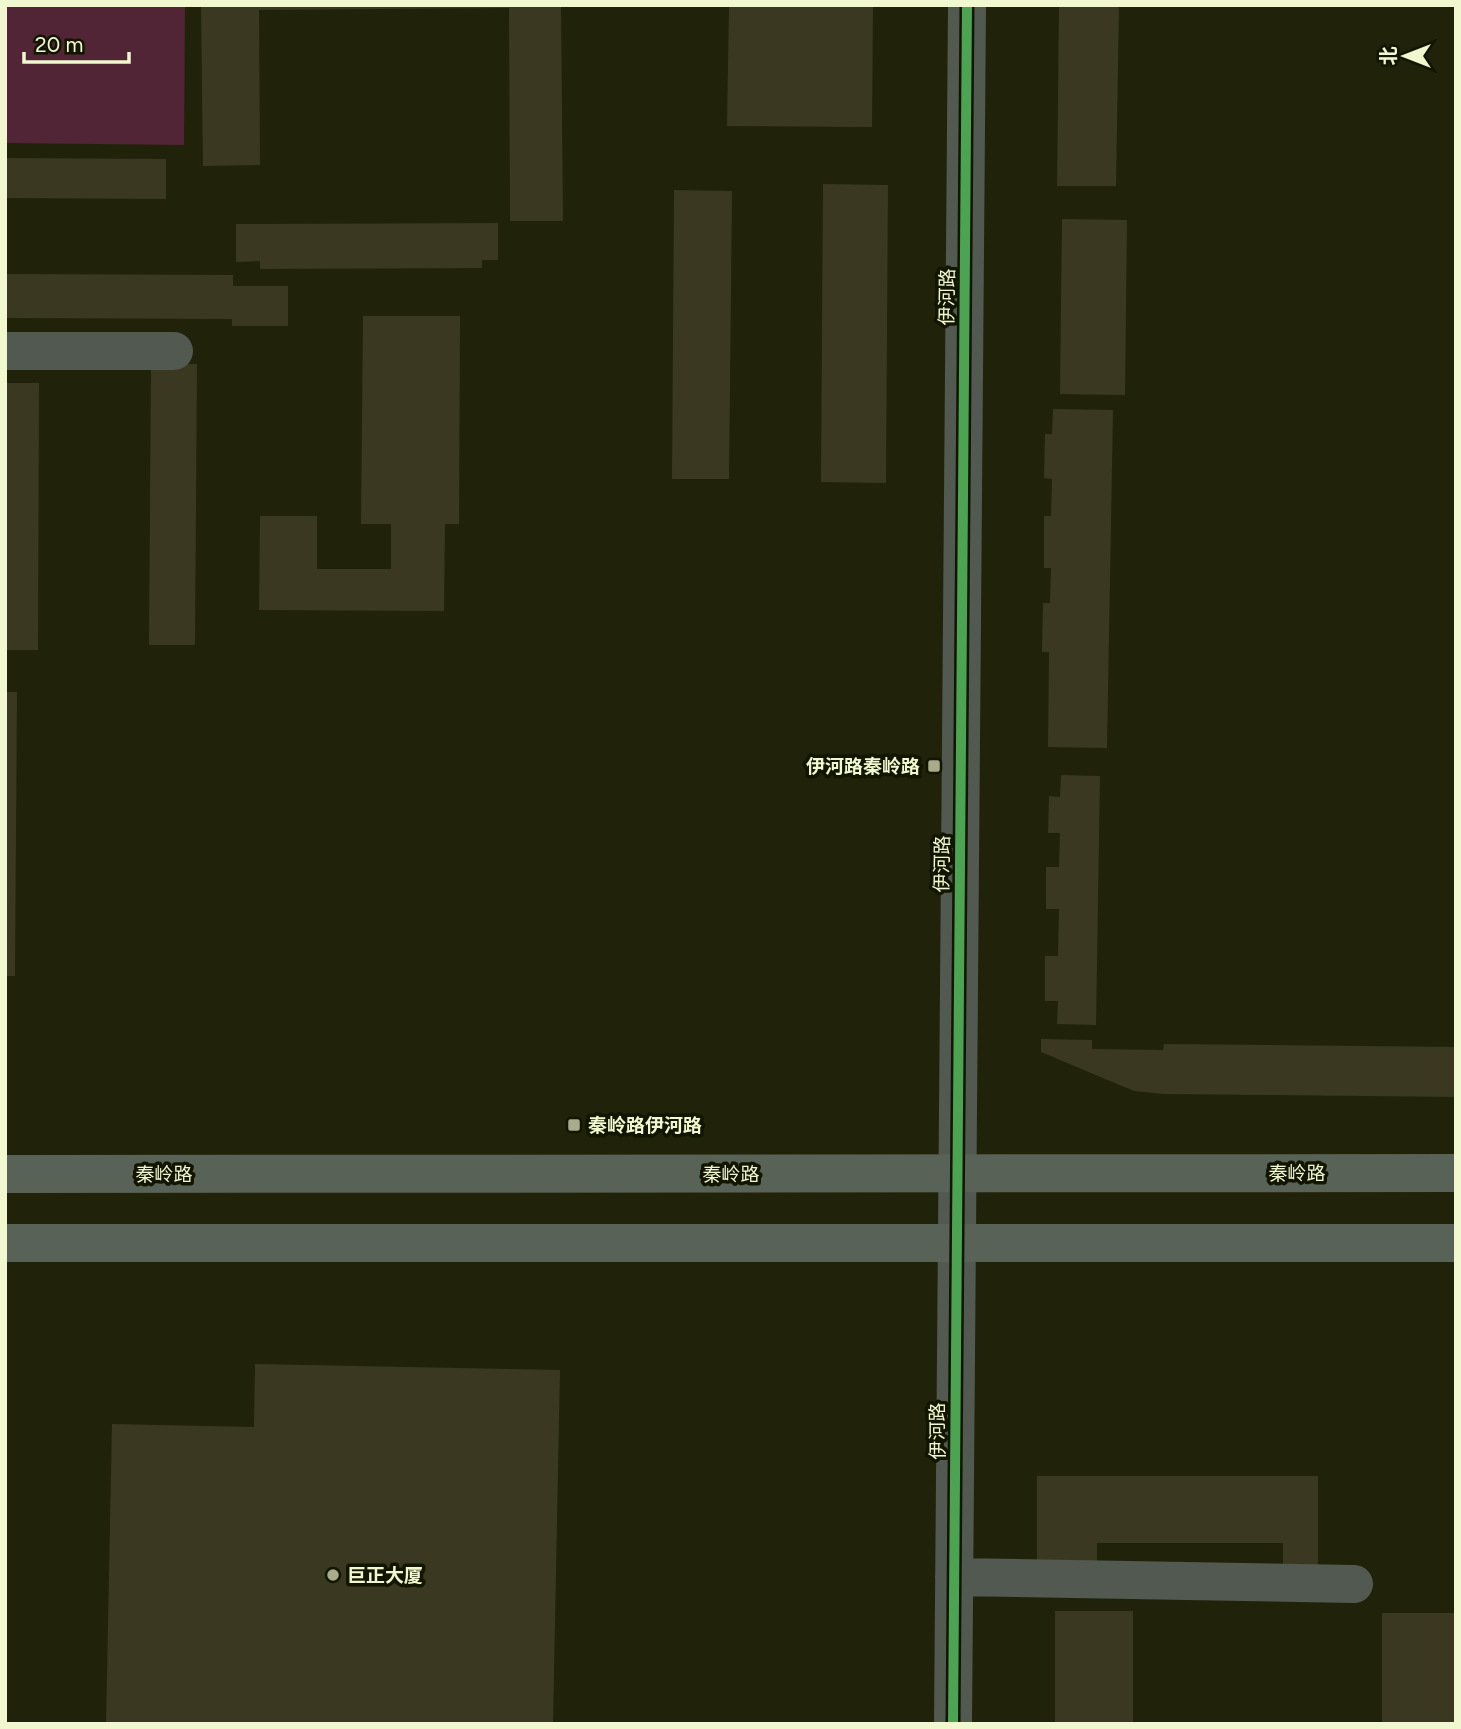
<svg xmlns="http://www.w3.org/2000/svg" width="1461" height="1729" viewBox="0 0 1461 1729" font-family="Figtree,'Noto Sans SC',sans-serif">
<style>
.green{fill:#512535}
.building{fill:#3a3821}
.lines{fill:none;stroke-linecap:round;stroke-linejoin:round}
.minor{stroke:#515951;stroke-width:38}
.major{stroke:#586256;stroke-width:38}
.cycleway-casing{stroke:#121500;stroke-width:15}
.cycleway{stroke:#4ca352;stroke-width:10}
.poi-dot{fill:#a8ac8a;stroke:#121500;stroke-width:2.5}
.labels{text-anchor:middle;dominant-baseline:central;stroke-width:7;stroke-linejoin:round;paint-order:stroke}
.street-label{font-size:19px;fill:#f1f7cf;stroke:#121500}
.poi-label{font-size:19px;font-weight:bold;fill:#f1f7cf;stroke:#121500;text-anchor:start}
</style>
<rect width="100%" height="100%" fill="#21220a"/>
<path class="green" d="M5,5H185L184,145L5,143Z"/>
<path class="building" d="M561,5L563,221H510L509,8L259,10L260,165L203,166L201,6Z
M729,5H873L872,127L727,126Z
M1059,5H1119L1116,186H1057Z
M5,158L166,159V199L5,198Z
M823,184L888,185L886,483L821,482Z
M674,190L732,191L729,479H672Z
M1062,219L1127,220L1125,395L1060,394Z
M498,223V260H482V268L260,269V261L236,262V224Z
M5,274L233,275V286H288V326H232V319L5,318Z
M363,316H460L459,524H445L444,611L259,610L260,516H317V569H391V524H361Z
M151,364H197L195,645H149Z
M5,383H39L38,650H5Z
M1053,409L1113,410L1107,748L1048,747L1049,652H1042L1043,603H1050L1051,568H1044V516H1051L1052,479L1044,478L1045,434H1052Z
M5,692H17L15,976H5Z
M1061,775L1100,776L1096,1025L1057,1024L1058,1001H1045V956H1058L1059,909H1046V867H1059L1060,833H1048L1049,796L1060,797Z
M1041,1039L1092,1040V1049L1163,1050L1164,1044L1456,1047V1097L1163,1094L1134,1091L1041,1052Z
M255,1364L560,1370L553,1724H106L112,1424L254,1427Z
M1037,1476H1318V1568H1283V1543H1097V1566H1037Z
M1055,1611H1133V1724H1055Z
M1382,1613H1456V1724H1382Z"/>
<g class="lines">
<path class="minor" d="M5,351H174
M954,1577L1354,1584
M953,1724L967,5"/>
<path class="major" d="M5,1174L1456,1173
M5,1243H1456"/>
<g class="cycleway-casing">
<path id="cycleway" d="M953,1724L967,5"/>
</g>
<use href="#cycleway" class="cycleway"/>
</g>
<g class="poi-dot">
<rect x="927" y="759" width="14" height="14" rx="3.5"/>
<rect x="567" y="1118" width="14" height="14" rx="3.5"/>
<circle cx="333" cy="1575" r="7"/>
</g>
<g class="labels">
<g class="street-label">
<text transform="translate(947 297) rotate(-89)">伊河路</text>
<text transform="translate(942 864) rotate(-89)">伊河路</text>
<text x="1297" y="1173">秦岭路</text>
<text x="164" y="1174">秦岭路</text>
<text x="731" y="1174">秦岭路</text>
<text transform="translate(937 1431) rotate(-90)">伊河路</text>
</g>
<g class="poi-label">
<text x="920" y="766" text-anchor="end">伊河路秦岭路</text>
<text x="588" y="1125">秦岭路伊河路</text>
<text x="347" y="1575">巨正大厦</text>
</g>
</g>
<rect width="1461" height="1729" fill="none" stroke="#f1f7cf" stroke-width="14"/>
<g transform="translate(1405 56) rotate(270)" stroke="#121500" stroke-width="5" paint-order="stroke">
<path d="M0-5L12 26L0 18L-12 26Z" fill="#f1f7cf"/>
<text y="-10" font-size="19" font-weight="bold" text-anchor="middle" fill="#f1f7cf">北</text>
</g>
<path d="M24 52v10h105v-10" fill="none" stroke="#f1f7cf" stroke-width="3.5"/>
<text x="35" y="52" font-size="21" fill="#f1f7cf" stroke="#121500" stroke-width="5" paint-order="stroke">20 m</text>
</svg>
